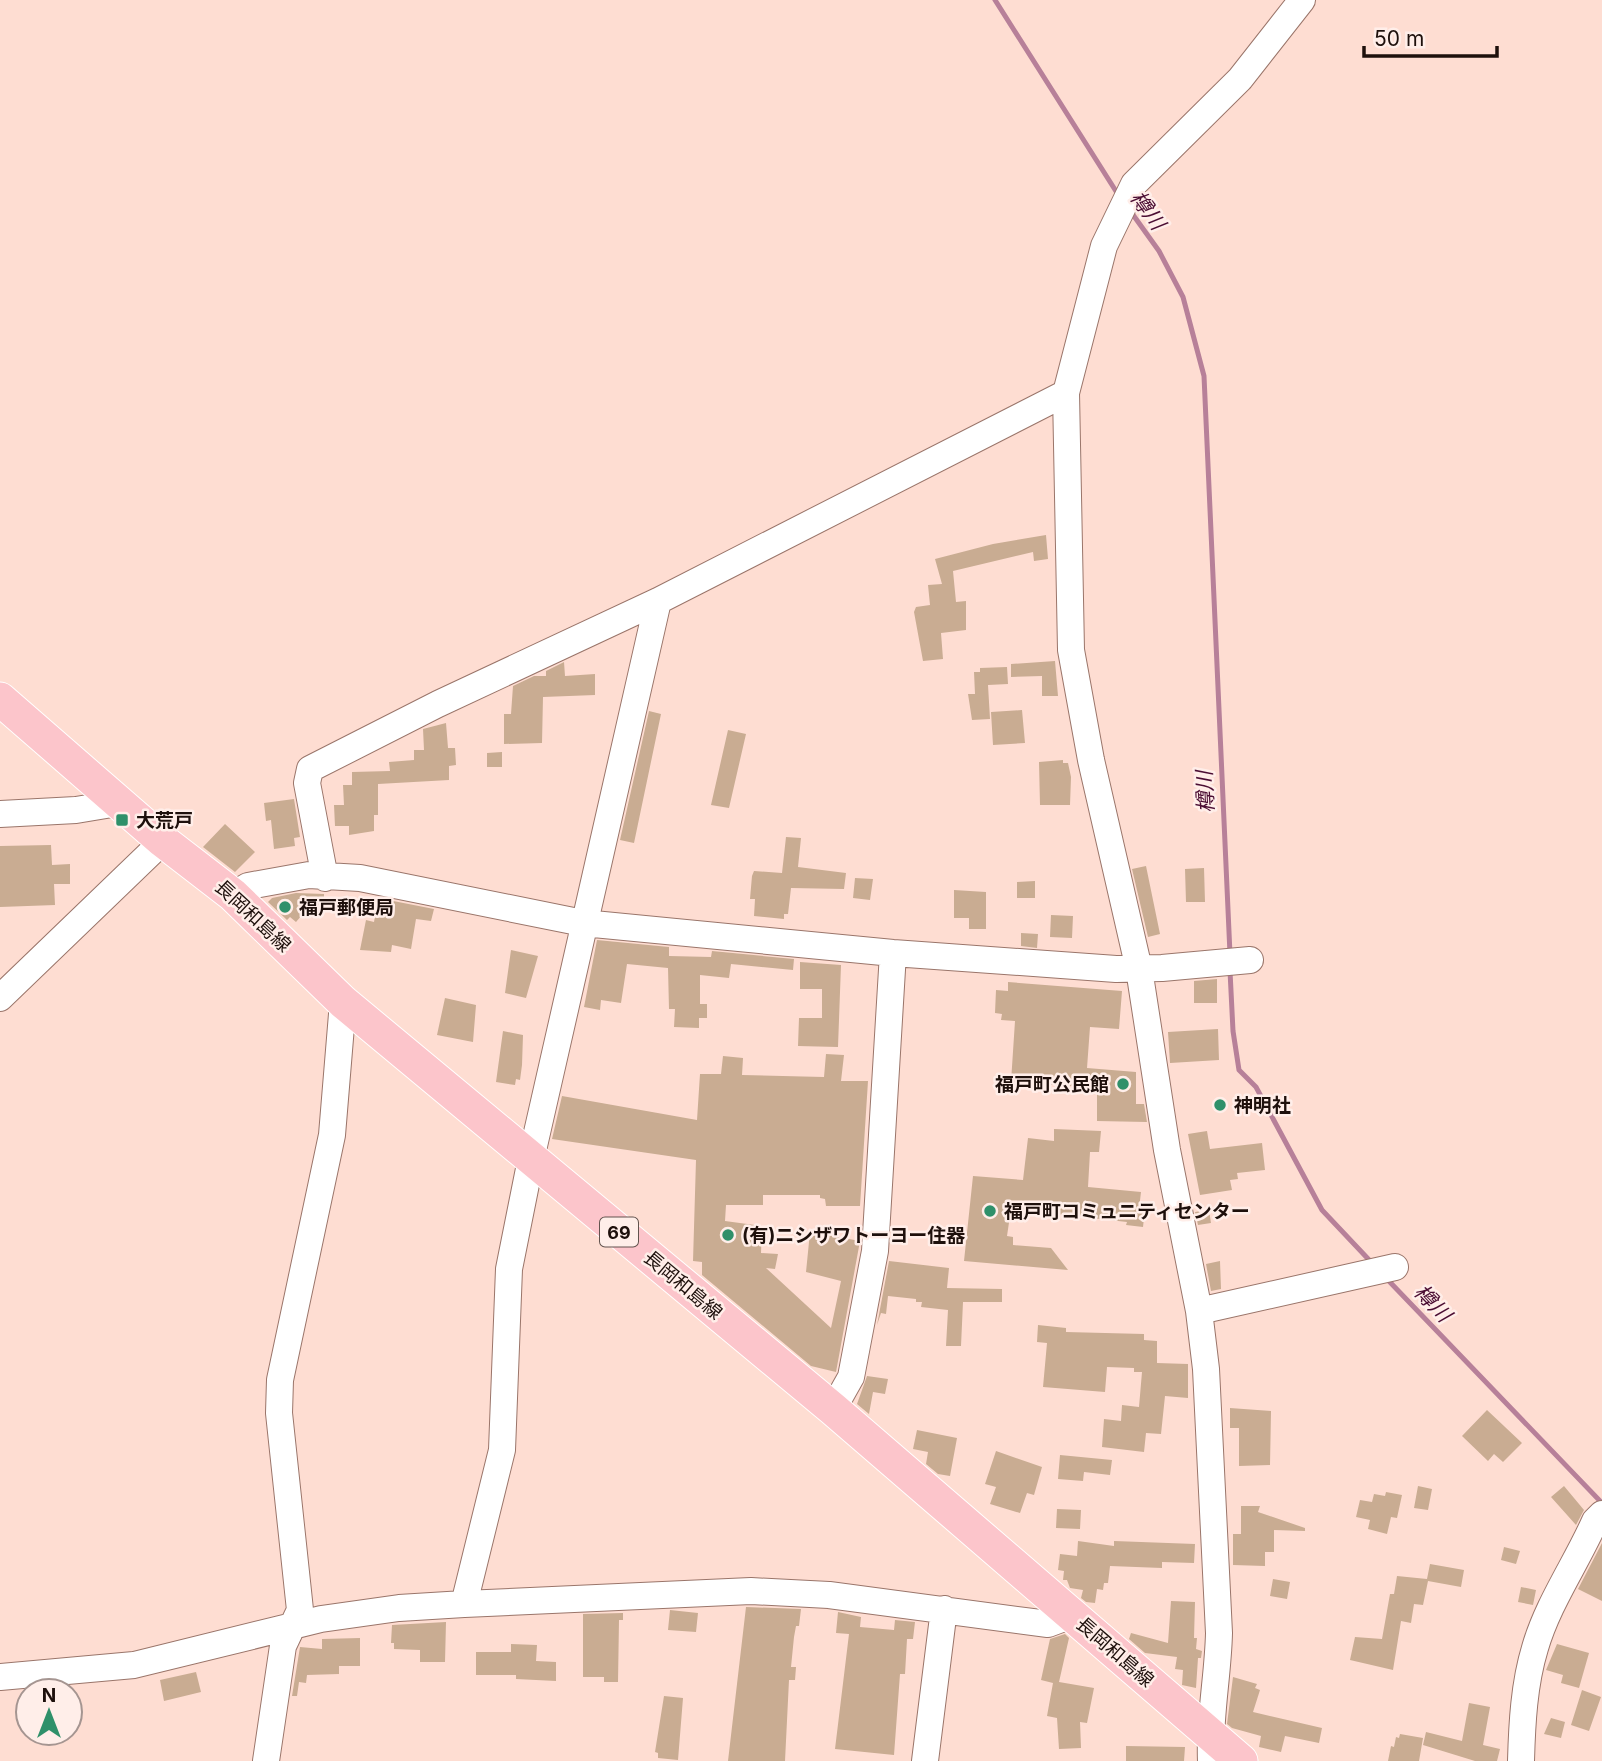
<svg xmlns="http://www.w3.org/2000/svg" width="1602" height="1761" viewBox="0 0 1602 1761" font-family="Inter,'Noto Sans JP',sans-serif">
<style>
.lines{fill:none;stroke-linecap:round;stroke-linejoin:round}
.stream{stroke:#b78099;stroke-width:5}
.building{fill:#c9ac92}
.minor-casing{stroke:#9a756a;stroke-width:28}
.major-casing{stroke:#fff;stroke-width:35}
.minor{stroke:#fff;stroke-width:26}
.major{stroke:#fcc5cb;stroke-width:33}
.poi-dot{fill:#2f906a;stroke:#ffeee9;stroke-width:2.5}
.labels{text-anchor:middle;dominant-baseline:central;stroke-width:5;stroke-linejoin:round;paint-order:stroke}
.shield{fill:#ffeee9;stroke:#62534e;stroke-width:2}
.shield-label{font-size:18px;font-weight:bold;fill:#1e100c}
.poi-label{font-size:19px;font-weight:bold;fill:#1e100c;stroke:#ffeee9;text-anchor:start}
.street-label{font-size:19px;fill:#1e100c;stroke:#ffeee9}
.water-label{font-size:21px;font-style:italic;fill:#4b0d33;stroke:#ffeee9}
</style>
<rect width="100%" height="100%" fill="#feddd2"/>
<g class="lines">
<path class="stream" d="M995,0L1119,196
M1131,212L1159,251L1183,297L1204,376L1230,954
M1230,971L1233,1031L1239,1070L1256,1087L1322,1210L1372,1263
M1386,1278L1602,1503"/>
</g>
<path class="building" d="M1046,535L1048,559L1034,561L1033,552L953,571L956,602L966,601V630L941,633L943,659L923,661L914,612L916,607L930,605L928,585L942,584L935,559L993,544Z
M1055,661L1058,696H1042V676L1011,677V664Z
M564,662L565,676L595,674V695L543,697L542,743L504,744V714H511L513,686L534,676H546V671Z
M1007,667L1008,684L988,685L990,719L972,720L968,694H975L974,672H980V668Z
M1022,710L1025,743L993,745L991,712Z
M649,711L661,714L634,843L620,840Z
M446,723L448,748H455L456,765L449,766V780L378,784V815H374V831L349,835V826H335L334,805H344L343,785H352V772L390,771L389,762L414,760V750H424L423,729Z
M728,730L746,734L729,808L711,805Z
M502,752V767H487V753Z
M1063,760V763H1068L1071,777L1070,805H1040L1039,762Z
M294,799L300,837L294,838L295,846L274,849L271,820L266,821L264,803Z
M225,824L255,852L235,872L203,847Z
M786,837L801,838L798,867L846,873L844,889L791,888L788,914H784V919L754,916L755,899H750L752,876L754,871L782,873Z
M51,845L52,865L70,864V884H54L55,905L0,907V846Z
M1146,866L1160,934L1148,937L1132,869Z
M1204,868L1205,902H1186L1185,869Z
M855,878L873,879L870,900L853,898Z
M1035,881V898H1017V882Z
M954,890L986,892V929H969V918H954Z
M296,893L324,894V908H308L296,922L290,917L287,920L268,902L272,898Z
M378,898L434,909L431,921L416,919L411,949L392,945L391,952L360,950L366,920L374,922Z
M1051,915L1073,916L1072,938L1050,937Z
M1021,933L1038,934L1037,948L1021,946Z
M597,940L669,947V956L711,957L712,951L794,959L793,970L731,964L729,978L700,975V1004H707V1018H699V1028L674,1027L675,1009H669L668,968L627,964L621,1003L601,1000L600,1010L584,1007Z
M511,950L538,956L526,998L505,993Z
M800,962L841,965L838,1047L798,1046L799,1018H822V989H800Z
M1217,979V1003H1194V981Z
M1008,982L1122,991L1119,1029L1090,1027L1087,1068L1136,1072V1104H1144L1147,1122L1097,1121V1088L1011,1082L1015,1021L1001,1020L1002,1014L995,1013L996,990L1008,991Z
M445,998L476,1005L473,1042L437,1035Z
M1218,1029L1219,1060L1170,1063L1168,1032Z
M503,1031L523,1035L522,1065L520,1080L516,1079L515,1085L496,1082Z
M826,1054L844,1055L841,1081H868L860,1206H826L825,1199L820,1198V1195H763V1205H726L725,1221L762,1226L761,1253L778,1254L775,1269L766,1268L831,1328L841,1281L806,1272L810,1232L860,1241L836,1372L811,1366L702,1275V1262L693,1261L696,1160L552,1139L562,1096L697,1120L700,1074H721L723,1056L743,1058L742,1075L824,1077Z
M1054,1129L1101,1131L1099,1152H1090L1088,1187L1141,1192L1139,1209H1145L1143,1227L1126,1225L1127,1222L1011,1209L1007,1236L1013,1237V1245L1051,1248L1068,1270L964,1261L973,1176L1023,1180L1028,1138L1054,1141Z
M1207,1131L1210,1149L1262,1143L1265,1170L1237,1173L1238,1179L1230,1180L1232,1190L1200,1195L1188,1134Z
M1209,1210L1211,1223L1198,1225L1195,1212Z
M889,1261L949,1268L947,1288L1002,1289V1302H963L961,1346H946L948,1310L921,1307L922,1302H916V1299L888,1296L886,1314L881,1313L877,1325Z
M1220,1261L1221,1289L1211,1291L1206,1264Z
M1038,1325L1066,1328V1332L1144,1334V1340L1157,1341V1363L1188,1364V1398L1165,1396L1161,1434L1146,1433L1144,1452L1102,1447L1104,1419L1121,1421L1122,1405L1139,1407L1142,1372H1134V1368L1107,1367L1105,1392L1043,1387L1047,1343L1037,1342Z
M867,1376L888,1379L885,1394L873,1392L869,1414L857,1404Z
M1230,1408L1271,1411L1270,1465L1239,1466V1428H1230Z
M1487,1410L1522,1443L1503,1462L1494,1454L1488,1461L1462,1436Z
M917,1430L957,1438L950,1476L938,1474L926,1464L928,1452L913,1449Z
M996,1451L1042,1467L1034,1495L1027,1493L1020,1513L990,1504L996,1487L985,1484Z
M1060,1455L1112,1460L1110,1475L1084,1472L1083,1481L1058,1479Z
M1418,1486L1432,1489L1428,1510L1414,1508Z
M1564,1486L1584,1510L1576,1525L1551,1497Z
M1386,1492L1402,1495L1397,1518L1391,1517L1387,1534L1368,1529L1370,1520L1356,1517L1360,1500L1372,1502L1374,1494L1385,1496Z
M1241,1506H1260L1258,1512L1305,1528V1531L1274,1530V1552H1265V1566L1233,1565V1534H1241Z
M1057,1509L1081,1510L1080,1529L1056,1528Z
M1078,1541L1114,1546V1541L1195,1544L1194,1563L1162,1562V1568L1110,1566L1108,1583H1104L1103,1590L1097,1589L1095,1603L1086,1602L1081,1598L1083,1590L1070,1588L1067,1580H1063L1064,1571L1058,1570L1060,1554L1077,1556Z
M1602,1543V1601L1578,1589Z
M1504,1547L1520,1551L1516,1564L1501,1560Z
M1430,1564L1464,1570L1461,1587L1428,1581L1423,1605L1414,1604L1411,1623L1401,1621L1393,1670L1350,1660L1355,1637L1382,1639L1390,1594H1394L1397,1576L1427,1579Z
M1273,1579L1290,1582L1287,1599L1270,1596Z
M1521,1587L1536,1590L1533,1605L1518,1602Z
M1171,1601L1195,1602L1194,1638H1197L1196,1649L1202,1651L1201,1658H1196H1198L1196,1688L1182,1685L1183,1670L1175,1669L1177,1657L1145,1653L1129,1639L1131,1633L1168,1643Z
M746,1607L801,1609L799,1626H796L794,1637L791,1667H796L795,1680H789L785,1761H728Z
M670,1610L698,1613L696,1632L668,1630Z
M838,1612L861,1617L860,1627L894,1630L895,1620L915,1622L913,1639H907L905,1674H900L894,1755L835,1749L849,1634L836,1633Z
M623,1613V1620H619L618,1682H604V1677H583V1614Z
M446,1622L445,1662H420V1650L394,1649V1643H391L392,1625Z
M1065,1634L1069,1638L1059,1682L1094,1688L1087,1723L1080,1722L1081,1748L1059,1749L1057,1718L1047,1716L1053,1683L1041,1680L1050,1639Z
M360,1638V1666H339V1674L307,1675L306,1683L299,1682L297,1696H292L300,1647L322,1649V1639Z
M511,1644L537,1645L536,1661L556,1662V1681L516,1679V1675H476V1652H511Z
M1557,1644L1589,1653L1579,1688L1561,1683L1563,1675L1546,1670Z
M196,1672L201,1692L164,1701L160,1680Z
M1233,1677L1257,1684L1255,1688L1260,1690L1253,1712L1322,1728L1319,1743L1285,1736L1281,1752L1259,1747L1261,1736L1232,1728L1227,1724Z
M1582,1690L1601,1697L1589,1731L1571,1725Z
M664,1696L683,1698L678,1760L658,1758V1753L655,1752Z
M1469,1703L1490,1707L1483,1745L1500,1749L1497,1761H1475L1423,1745L1426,1732L1462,1741Z
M1551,1718L1565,1722L1561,1738L1544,1734Z
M1400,1734L1423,1738L1419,1761H1388L1391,1746L1394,1747L1396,1737L1399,1738Z
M1126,1746L1185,1747L1184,1761H1126Z"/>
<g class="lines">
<g class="minor-casing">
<path id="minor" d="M0,814L76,810L118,803
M325,878L307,783L310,769L438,704L658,601L1066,393
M233,895L248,886L309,875L360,878L583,923L893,953L1116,969L1162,968L1250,960
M0,998L163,841
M1199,1311L1395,1267
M833,1409L851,1377L875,1251L893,953
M464,1604L502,1450L509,1269L531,1159L658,601
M0,1677L134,1665L321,1619L399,1608L464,1604L751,1591L829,1595L1048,1624L1072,1615
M266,1761L283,1646L300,1610L279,1413L280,1380L332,1135L343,1002
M925,1761L944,1609
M1211,1761C1209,1718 1218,1676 1219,1633L1206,1369L1199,1311L1167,1150L1139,969L1091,760L1071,650L1066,393L1104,246L1134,184L1240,79L1302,0
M1521,1761C1522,1724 1524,1684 1535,1648C1548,1603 1576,1564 1595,1521L1602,1514"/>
</g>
<g class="major-casing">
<path id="major" d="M0,699L163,841L233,895L343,1002L833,1409L1241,1761"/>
</g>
<use href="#minor" class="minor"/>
<use href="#major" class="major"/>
</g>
<g class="poi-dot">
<rect x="115" y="813" width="14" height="14" rx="3.5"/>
<circle cx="285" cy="907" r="7"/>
<circle cx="1123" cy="1084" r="7"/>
<circle cx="1220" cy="1105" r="7"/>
<circle cx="990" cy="1211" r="7"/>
<circle cx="728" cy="1235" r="7"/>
</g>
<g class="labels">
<rect class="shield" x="600" y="1217.5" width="38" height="29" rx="5"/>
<g class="shield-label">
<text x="619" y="1232">69</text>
</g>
<g class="poi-label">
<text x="136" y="820">大荒戸</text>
<text x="299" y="907">福戸郵便局</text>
<text x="1109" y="1084" text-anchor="end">福戸町公民館</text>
<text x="1234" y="1105">神明社</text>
<text x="1004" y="1211">福戸町コミュニティセンター</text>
<text x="742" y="1235">(有)ニシザワトーヨー住器</text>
</g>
<g class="street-label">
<text transform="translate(253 916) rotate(43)">長岡和島線</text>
<text transform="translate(683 1285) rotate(40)">長岡和島線</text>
<text transform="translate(1115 1652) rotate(41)">長岡和島線</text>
</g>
<g class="water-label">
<text transform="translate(1148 210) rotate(54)">樽川</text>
<text transform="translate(1205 792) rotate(-93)">樽川</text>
<text transform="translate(1433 1303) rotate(46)">樽川</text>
</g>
</g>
<g transform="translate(49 1712)"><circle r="33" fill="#ffeee9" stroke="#a59591" stroke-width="2"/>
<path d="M0-5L12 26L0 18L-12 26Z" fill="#2f906a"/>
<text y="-10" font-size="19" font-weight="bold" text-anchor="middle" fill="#1e100c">N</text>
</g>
<path d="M1364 46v10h133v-10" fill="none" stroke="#1e100c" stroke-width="3.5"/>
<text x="1374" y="46" font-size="21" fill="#1e100c" stroke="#ffeee9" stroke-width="5" paint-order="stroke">50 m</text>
</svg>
